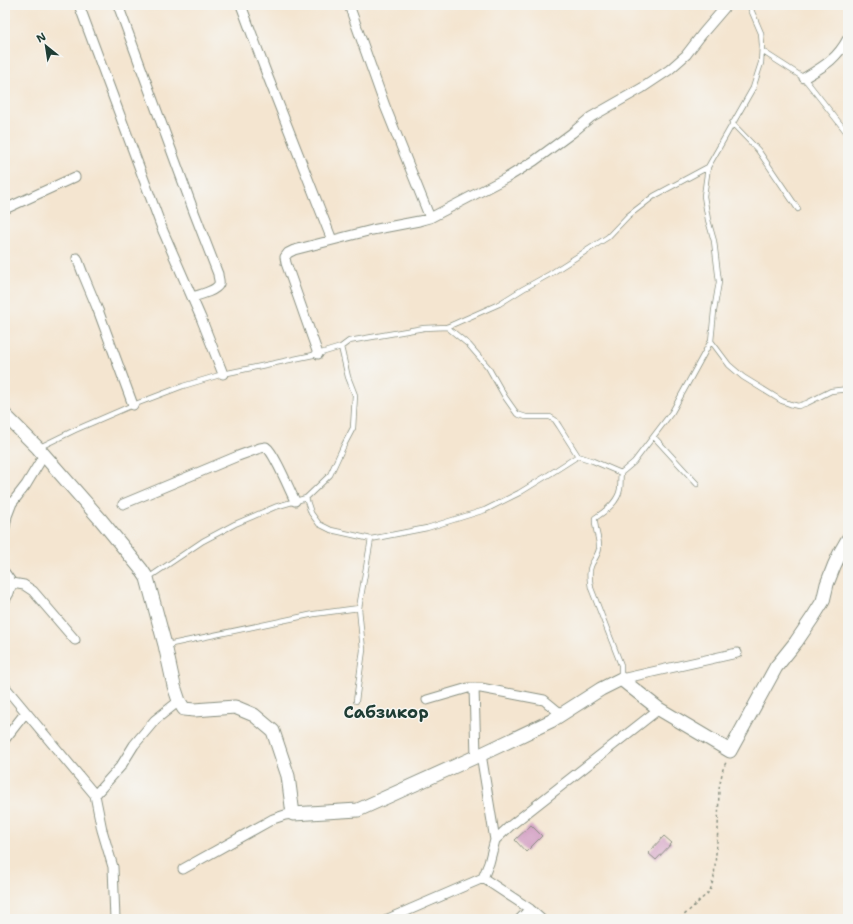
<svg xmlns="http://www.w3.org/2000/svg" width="853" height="924" viewBox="0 0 853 924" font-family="'Shantell Sans',sans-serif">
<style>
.building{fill:#d29bc1}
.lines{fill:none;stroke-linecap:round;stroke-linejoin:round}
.lane-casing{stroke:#8a9182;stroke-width:6}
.street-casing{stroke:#8a9182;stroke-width:11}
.secondary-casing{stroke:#8a9182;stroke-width:15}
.path{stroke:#8a9182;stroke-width:1.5;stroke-dasharray:3 3;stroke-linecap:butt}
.lane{stroke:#fff;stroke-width:4.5}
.street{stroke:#fff;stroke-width:9}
.secondary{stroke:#fff;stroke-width:13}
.labels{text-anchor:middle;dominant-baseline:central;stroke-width:3;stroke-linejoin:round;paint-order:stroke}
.quarter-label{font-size:17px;font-weight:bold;fill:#1f3d34;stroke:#f6f6f2}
</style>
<rect width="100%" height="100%" fill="#f6f6f2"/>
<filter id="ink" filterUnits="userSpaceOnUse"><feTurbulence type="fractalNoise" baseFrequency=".025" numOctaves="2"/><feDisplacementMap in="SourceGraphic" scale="8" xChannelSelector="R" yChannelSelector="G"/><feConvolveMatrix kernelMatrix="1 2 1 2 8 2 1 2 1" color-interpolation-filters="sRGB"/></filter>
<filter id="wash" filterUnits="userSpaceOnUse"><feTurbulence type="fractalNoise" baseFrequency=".012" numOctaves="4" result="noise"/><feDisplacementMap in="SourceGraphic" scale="16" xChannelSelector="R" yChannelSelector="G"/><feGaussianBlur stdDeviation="0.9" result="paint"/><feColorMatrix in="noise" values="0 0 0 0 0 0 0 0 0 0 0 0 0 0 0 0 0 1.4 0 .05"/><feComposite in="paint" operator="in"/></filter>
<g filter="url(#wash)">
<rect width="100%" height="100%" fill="#f4e5d0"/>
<g id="blocks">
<path class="building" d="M531,825L542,836L526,852L515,840Z
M664,836L672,843L656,860L648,853Z"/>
</g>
</g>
<g filter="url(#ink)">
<use href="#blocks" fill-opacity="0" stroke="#8a9182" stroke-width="1"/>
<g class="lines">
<g class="lane-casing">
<path id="lane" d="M762,51L804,78L848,134
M732,123L758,150L798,209
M447,327L469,345L488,367L505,397L517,414L526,417H550L555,420L559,426L578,456
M711,341L729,365L743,377L782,401L790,404L798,406L807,403L831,391L848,389
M654,437L697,484
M40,447L75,430L133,405L183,386L223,374L318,354L341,347
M621,473C620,478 621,484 620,489C618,502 606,511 595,518C594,528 600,539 599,549C598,555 593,561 591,566C588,573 590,581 591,588L621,665V678
M306,498L311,513L319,524L331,530L371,539L427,528L485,510L519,493L553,472L578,456L593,461L621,473L634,462L672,412L711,341L714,311L719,282L714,241L708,220L704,196L708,167L753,88L761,63L762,45L761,33L749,5
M148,578L203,541L235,524L275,507L306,498L330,475L344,445L353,428L355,395L348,377L341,347L349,341L424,328L447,327L499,304L523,289L550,274L608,237L628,216L654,196L708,167
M167,645L314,614L359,608L371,539
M356,701L363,650L359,608"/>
</g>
<g class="street-casing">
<path id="street" d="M79,5L163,231L201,318L223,374
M118,5L194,212L218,274C218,278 220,281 219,284C216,291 199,295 192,297
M241,5L266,72L332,240
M349,5L385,106L430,218
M804,78C824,66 837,59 848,38
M5,209L75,177
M77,258L83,274L98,310L133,405
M318,354L286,263L285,257L288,253L294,250L372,230L419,221L430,218L508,177L534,161L572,133L591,117L642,88L669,70L686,55L703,33L727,5
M123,504L238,456L260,448L266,447C274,452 290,491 295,501
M5,527L7,516L12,503L26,485L44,455
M5,573L12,583L9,593L5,600
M12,583L24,585L33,591L75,640
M621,679L737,653
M5,687L95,795
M474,688L476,756
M427,700L468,688H481L544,700L561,714
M5,739L26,712
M481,754L495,840
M183,869L273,819L285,815L293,814
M483,878L530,909L541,919
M115,919L113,867L102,830L95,795L121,766L134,745L155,720L179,701
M388,919L483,878L489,863L495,840L510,826L659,709
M520,919L530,909"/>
</g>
<g class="secondary-casing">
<path id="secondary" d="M5,415L38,448L44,455L101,520L141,569L147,578L165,645L174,686L179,701L184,709L194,710L235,707L254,715L273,731L288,776L293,814L358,810L484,753L551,721L601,689L621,679L659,709L730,751L776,667L796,642L813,617L823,601L827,584L834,566L840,553L848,539"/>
</g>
<path class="path" d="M680,919L710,891L714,877L718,830L719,788L723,769L727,760"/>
<use href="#lane" class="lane"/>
<use href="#street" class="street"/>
<use href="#secondary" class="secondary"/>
</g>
</g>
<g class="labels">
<g class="quarter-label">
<text x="386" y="712">Сабзикор</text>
</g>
</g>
<rect width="853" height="924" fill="none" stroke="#f6f6f2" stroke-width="20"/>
<g transform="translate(46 46) rotate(330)" stroke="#f6f6f2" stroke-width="3" paint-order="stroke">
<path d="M0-3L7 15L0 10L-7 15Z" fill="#1f3d34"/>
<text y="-6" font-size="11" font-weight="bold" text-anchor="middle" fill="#1f3d34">N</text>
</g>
</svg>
